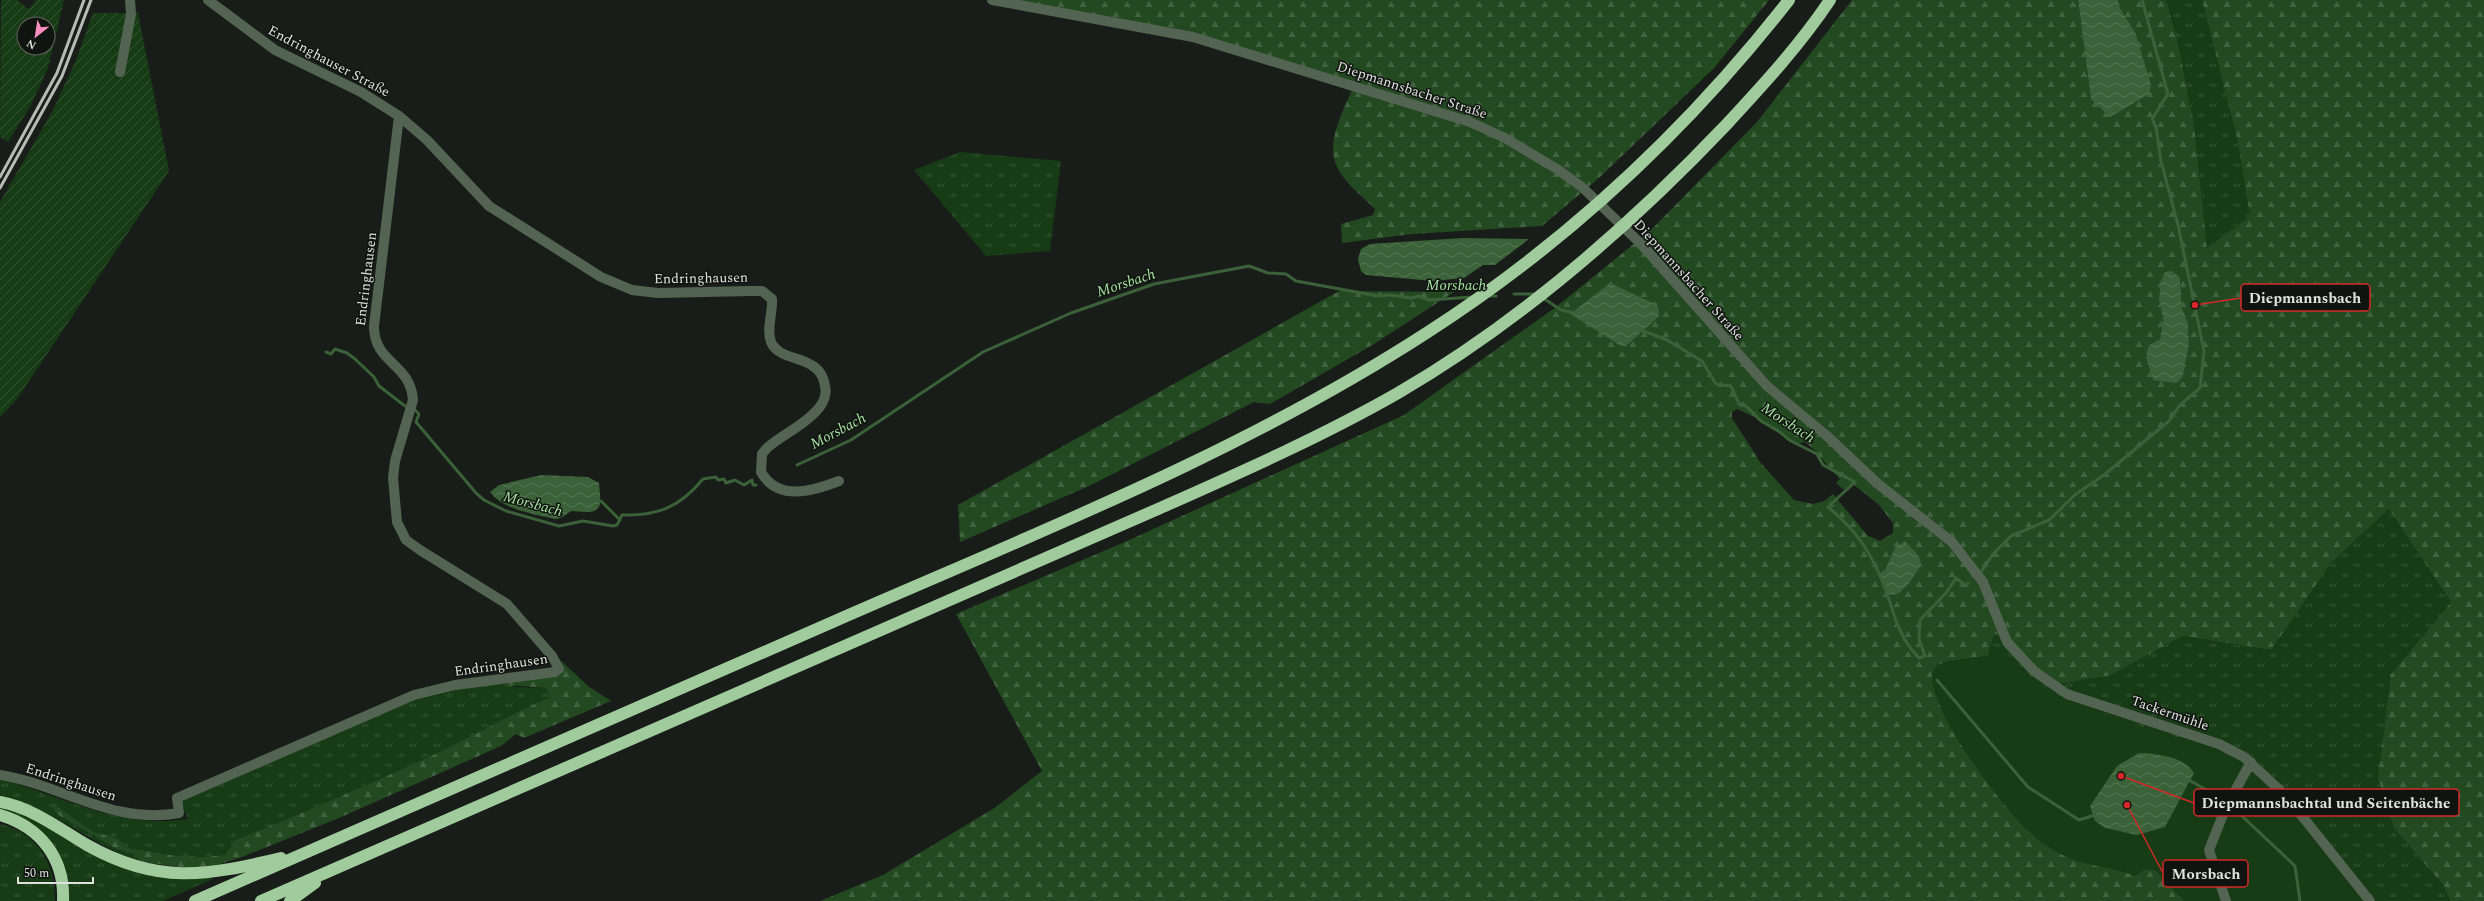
<svg xmlns="http://www.w3.org/2000/svg" width="2484" height="901" viewBox="0 0 2484 901" font-family="Spectral,serif">
<style>
.grass{fill:url(#grass-tufts)}
.forest{fill:url(#forest-firs);fill-rule:evenodd}
.park{fill:#173b15}
.garden{fill:url(#garden-furrows);fill-rule:evenodd}
.water{fill:url(#water-waves)}
.lines{fill:none;stroke-linecap:round;stroke-linejoin:round}
.stream{stroke:#3a6137;stroke-width:3}
.street{stroke:#536452;stroke-width:10}
.highway{stroke:#a0cb9c;stroke-width:12}
.rail{stroke:#b7bbb7;stroke-width:3}
.labels{text-anchor:middle;dominant-baseline:central;stroke-width:3;stroke-linejoin:round;paint-order:stroke}
.street-label{font-size:14px;fill:#dee1de;stroke:#101410}
.water-label{font-size:15px;font-style:italic;fill:#a6e3a0;stroke:#101410}
.leader{fill:none;stroke:#d62828;stroke-width:1.5}
.callout-dot{fill:#d62828;stroke:#101410;stroke-width:1.5}
.callout{fill:#101410;stroke:#d62828;stroke-width:1.5}
.callout-label{font-size:15px;text-anchor:middle;font-weight:bold;fill:#dee1de}
</style>
<defs>
<pattern id="grass-tufts" width="24" height="20" patternUnits="userSpaceOnUse"><rect width="24" height="20" fill="#173b15"/><path d="M3 7l-1-3M5 7V3M7 7l1-3M15 17l-1-3M17 17v-4M19 17l1-3" fill="none" stroke="#385737"/></pattern>
<pattern id="forest-firs" width="22" height="20" patternUnits="userSpaceOnUse"><rect width="22" height="20" fill="#234921"/><path d="M5 1l3.5 6h-7zM16 11l3.5 6h-7z" fill="#426341"/></pattern>
<pattern id="garden-furrows" width="10" height="10" patternUnits="userSpaceOnUse"><rect width="10" height="10" fill="#173b15"/><path d="M-1 1l2-2M0 10L10 0M9 11l2-2" fill="none" stroke="#385737"/></pattern>
<pattern id="water-waves" width="16" height="10" patternUnits="userSpaceOnUse"><rect width="16" height="10" fill="#3a6137"/><path d="M0 5q4-4 8 0t8 0" fill="none" stroke="#567754"/></pattern>
</defs>
<rect width="100%" height="100%" fill="#191d19"/>
<path class="grass" d="M2166,0H2202L2237,138L2250,216L2207,248L2194,124L2177,39Z
M960,152L1061,161L1050,251L986,256L914,170Z
M2389,509L2451,602L2391,674L2394,828L2444,886L2450,901H2323L2133,748L1984,663L1994,634L2006,636L2111,675L2183,636L2270,650L2331,563Z
M507,680L516,687L546,688L550,697C511,714 474,736 436,754C368,785 300,814 231,842V847L224,855L202,857L170,855L129,848L118,839L92,831L54,804L57,814L116,849L131,853L142,862C91,846 51,806 0,796V779C50,792 98,818 151,821C163,822 176,820 188,819L181,803L185,799L415,697Z
M0,807L27,815L83,847L199,878H211V880L163,901H67C65,841 49,836 0,811Z
M0,824C37,832 56,864 55,901H0Z"/>
<path class="forest" d="M1008,0H1769L1715,67L1600,177L1542,226L1412,234L1342,243L1341,224L1373,215L1375,209C1362,196 1341,180 1335,162C1327,137 1346,106 1355,83L1193,33Z
M1852,0H2078L2091,99L2135,32L2120,8L2118,0H2166L2177,39L2194,124L2207,248L2250,216L2237,138L2202,0H2484V901H2450L2444,886L2394,828L2378,778L2391,674L2451,602L2389,509L2331,563L2271,650L2183,636L2111,675L2052,685L2006,636L1994,634L1985,663L2323,901H820L883,875L996,807L1042,771L956,614L1127,541L1404,415L1556,307L1651,230L1757,122ZM2180,277L2182,308L2188,323L2189,347L2183,376L2153,380L2146,358L2148,346L2160,339L2163,319L2159,300ZM1737,409L1757,418L1794,444L1805,442C1819,452 1827,467 1840,479L1836,483L1844,490L1853,484L1879,505L1893,523V533L1880,541L1867,535L1833,494L1824,501L1813,504L1794,500L1760,462L1732,418V412ZM1921,566L1903,591L1881,572L1886,568Z
M1339,291L1454,292L1374,344L1270,404L1254,402L1089,486L960,542L958,505Z
M559,659L588,686L611,701L524,738L516,734L501,746L339,818L242,857L214,866L189,868L142,862L131,853L116,849L57,814L51,805L54,804L92,831L118,839L129,848L170,855L202,857L224,855L231,847V842C300,814 368,785 435,754C474,736 511,714 550,697L546,688L507,685V680L558,676L561,674L562,665Z"/>
<path class="park" d="M2006,653L2033,680L2073,704L2236,758L2272,788L2365,901H2184L2155,870H2144L2135,876C2112,866 2087,867 2065,856C2051,850 2036,838 2025,828C1998,800 1932,715 1932,676C1932,673 1935,668 1937,665L1949,661Z"/>
<path class="garden" d="M1,0H17L29,9L36,0H64L48,68L31,105L8,142L0,137ZM24,24H48V48H24Z
M93,13H138L169,171L17,399L0,417V202L53,110L76,60Z"/>
<path class="water" d="M2078,0H2118L2120,8L2135,32L2151,85L2149,94L2110,117L2091,99Z
M1463,238L1529,239L1495,265H1483L1464,278L1433,281L1366,275L1361,271L1358,259L1361,249L1370,244Z
M2171,271L2180,277L2182,308L2188,323L2189,346L2183,376L2177,383L2153,380L2146,358L2148,346L2160,339L2163,319L2159,300L2161,281L2165,272Z
M1610,283L1655,304L1659,310V316L1626,346H1621L1570,314Z
M541,475L588,477L599,483C600,499 605,513 585,512C581,512 576,511 572,511C566,513 563,519 555,519C535,514 503,510 490,492L499,485Z
M1905,541C1911,548 1922,556 1921,566C1912,577 1904,599 1887,594L1879,574L1886,568L1895,548Z
M2139,753C2157,754 2184,756 2194,773L2165,827L2137,835L2105,828L2095,821L2090,806L2117,766Z"/>
<g class="lines">
<path class="stream" d="M1514,294H1537
M1488,296H1496
M1543,298L1561,310L1575,313
M1641,330L1667,340L1702,361L1716,384L1731,386L1739,404L1746,406L1761,421L1780,432L1789,440L1817,454L1823,465L1855,482L1828,507C1859,532 1873,556 1887,593C1895,618 1900,639 1919,658L1925,656
M326,352L331,354L335,349L347,353L355,359L374,377L379,386L405,406
M415,410L419,414L416,422L476,493L484,500L506,511L559,526L583,521L613,526L617,525L622,515C658,516 680,507 703,479L716,477L718,480L724,479L726,483L735,480L744,485L752,480L753,485H756
M797,465L851,440L983,352L1071,313L1154,284L1249,266L1268,273L1286,274L1296,281L1378,296L1390,295L1411,298L1419,296L1429,300L1472,297
M601,501L620,520
M1981,572L1993,554L2011,536L2049,520L2076,494L2104,475L2169,421L2180,405L2200,388L2204,351L2178,225L2161,161L2156,127L2152,119L2168,94L2142,0
M1925,656L1919,639L1920,620L1946,593L1956,578L1966,586L1968,583
M1937,680L2028,787L2079,820L2095,815
M2187,779L2225,800L2295,866L2300,901"/>
<path class="street" d="M208,0L275,50L361,92L399,116L427,140L489,206L601,277L632,290L658,293L751,291H762L772,299C773,312 766,330 771,342C780,364 821,353 825,386C827,393 824,403 818,409C805,425 783,434 767,448L762,454L761,472C778,502 813,491 839,481
M992,0L1193,37L1470,122L1505,138L1557,169L1582,187L1641,244L1767,386L1826,435L1878,484L1952,542L1983,582L2007,642L2034,671L2067,694L2219,744L2244,757L2286,796L2370,901
M120,72L131,14L130,0
M0,775C63,785 112,825 179,813L177,798L414,695L455,685L555,672L559,669L552,656L507,604L420,550L406,540L397,522L393,478L395,461L413,400C410,362 374,364 374,326L399,116
M2226,901L2209,850L2226,807L2251,762"/>
<path class="highway" d="M0,802C33,808 58,828 87,845C158,885 206,876 281,858
M0,815C40,827 65,858 63,901
M195,901C409,808 621,714 835,621C1036,533 1243,452 1428,332C1566,243 1688,129 1789,0
M261,901L1158,509C1239,473 1321,437 1398,393C1520,322 1629,227 1726,125C1763,85 1800,45 1830,0
M290,901L315,883"/>
<path class="rail" d="M0,177L57,73L84,0
M0,188L62,76L91,0"/>
</g>
<g class="labels">
<g class="street-label">
<text transform="translate(329 61) rotate(28)">Endringhauser Straße</text>
<text transform="translate(1412 90) rotate(18)">Diepmannsbacher Straße</text>
<text transform="translate(701 278) rotate(-1)">Endringhausen</text>
<text transform="translate(366 279) rotate(-83)">Endringhausen</text>
<text transform="translate(1689 280) rotate(48)">Diepmannsbacher Straße</text>
<text transform="translate(501 665) rotate(-8)">Endringhausen</text>
<text transform="translate(2170 713) rotate(19)">Tackermühle</text>
<text transform="translate(71 782) rotate(18)">Endringhausen</text>
</g>
<g class="water-label">
<text transform="translate(1126 283) rotate(-18)">Morsbach</text>
<text x="1456" y="285">Morsbach</text>
<text transform="translate(1788 423) rotate(33)">Morsbach</text>
<text transform="translate(838 431) rotate(-28)">Morsbach</text>
<text transform="translate(533 504) rotate(15)">Morsbach</text>
</g>
</g>
<path class="leader" d="M2195 305L2241 298M2121 776L2194 803M2127 805L2163 873"/>
<g class="callout-dot">
<circle cx="2195" cy="305" r="4"/>
<circle cx="2121" cy="776" r="4"/>
<circle cx="2127" cy="805" r="4"/>
</g>
<g class="callout">
<rect x="2241" y="284" width="129" height="27" rx="4"/>
<rect x="2194" y="789" width="265" height="27" rx="4"/>
<rect x="2163" y="860" width="85" height="27" rx="4"/>
</g>
<g class="callout-label">
<text x="2305" y="303">Diepmannsbach</text>
<text x="2326" y="808">Diepmannsbachtal und Seitenbäche</text>
<text x="2206" y="879">Morsbach</text>
</g>
<g transform="translate(36 36) rotate(210)"><circle r="19" fill="#101410" stroke="#626662"/>
<path d="M0-3L7 15L0 10L-7 15Z" fill="#fd8ec0"/>
<text y="-6" font-size="11" font-weight="bold" text-anchor="middle" fill="#dee1de">N</text>
</g>
<path d="M18 877v6h75v-6" fill="none" stroke="#dee1de" stroke-width="2"/>
<text x="24" y="877" font-size="12" fill="#dee1de" stroke="#101410" stroke-width="3" paint-order="stroke">50 m</text>
</svg>
